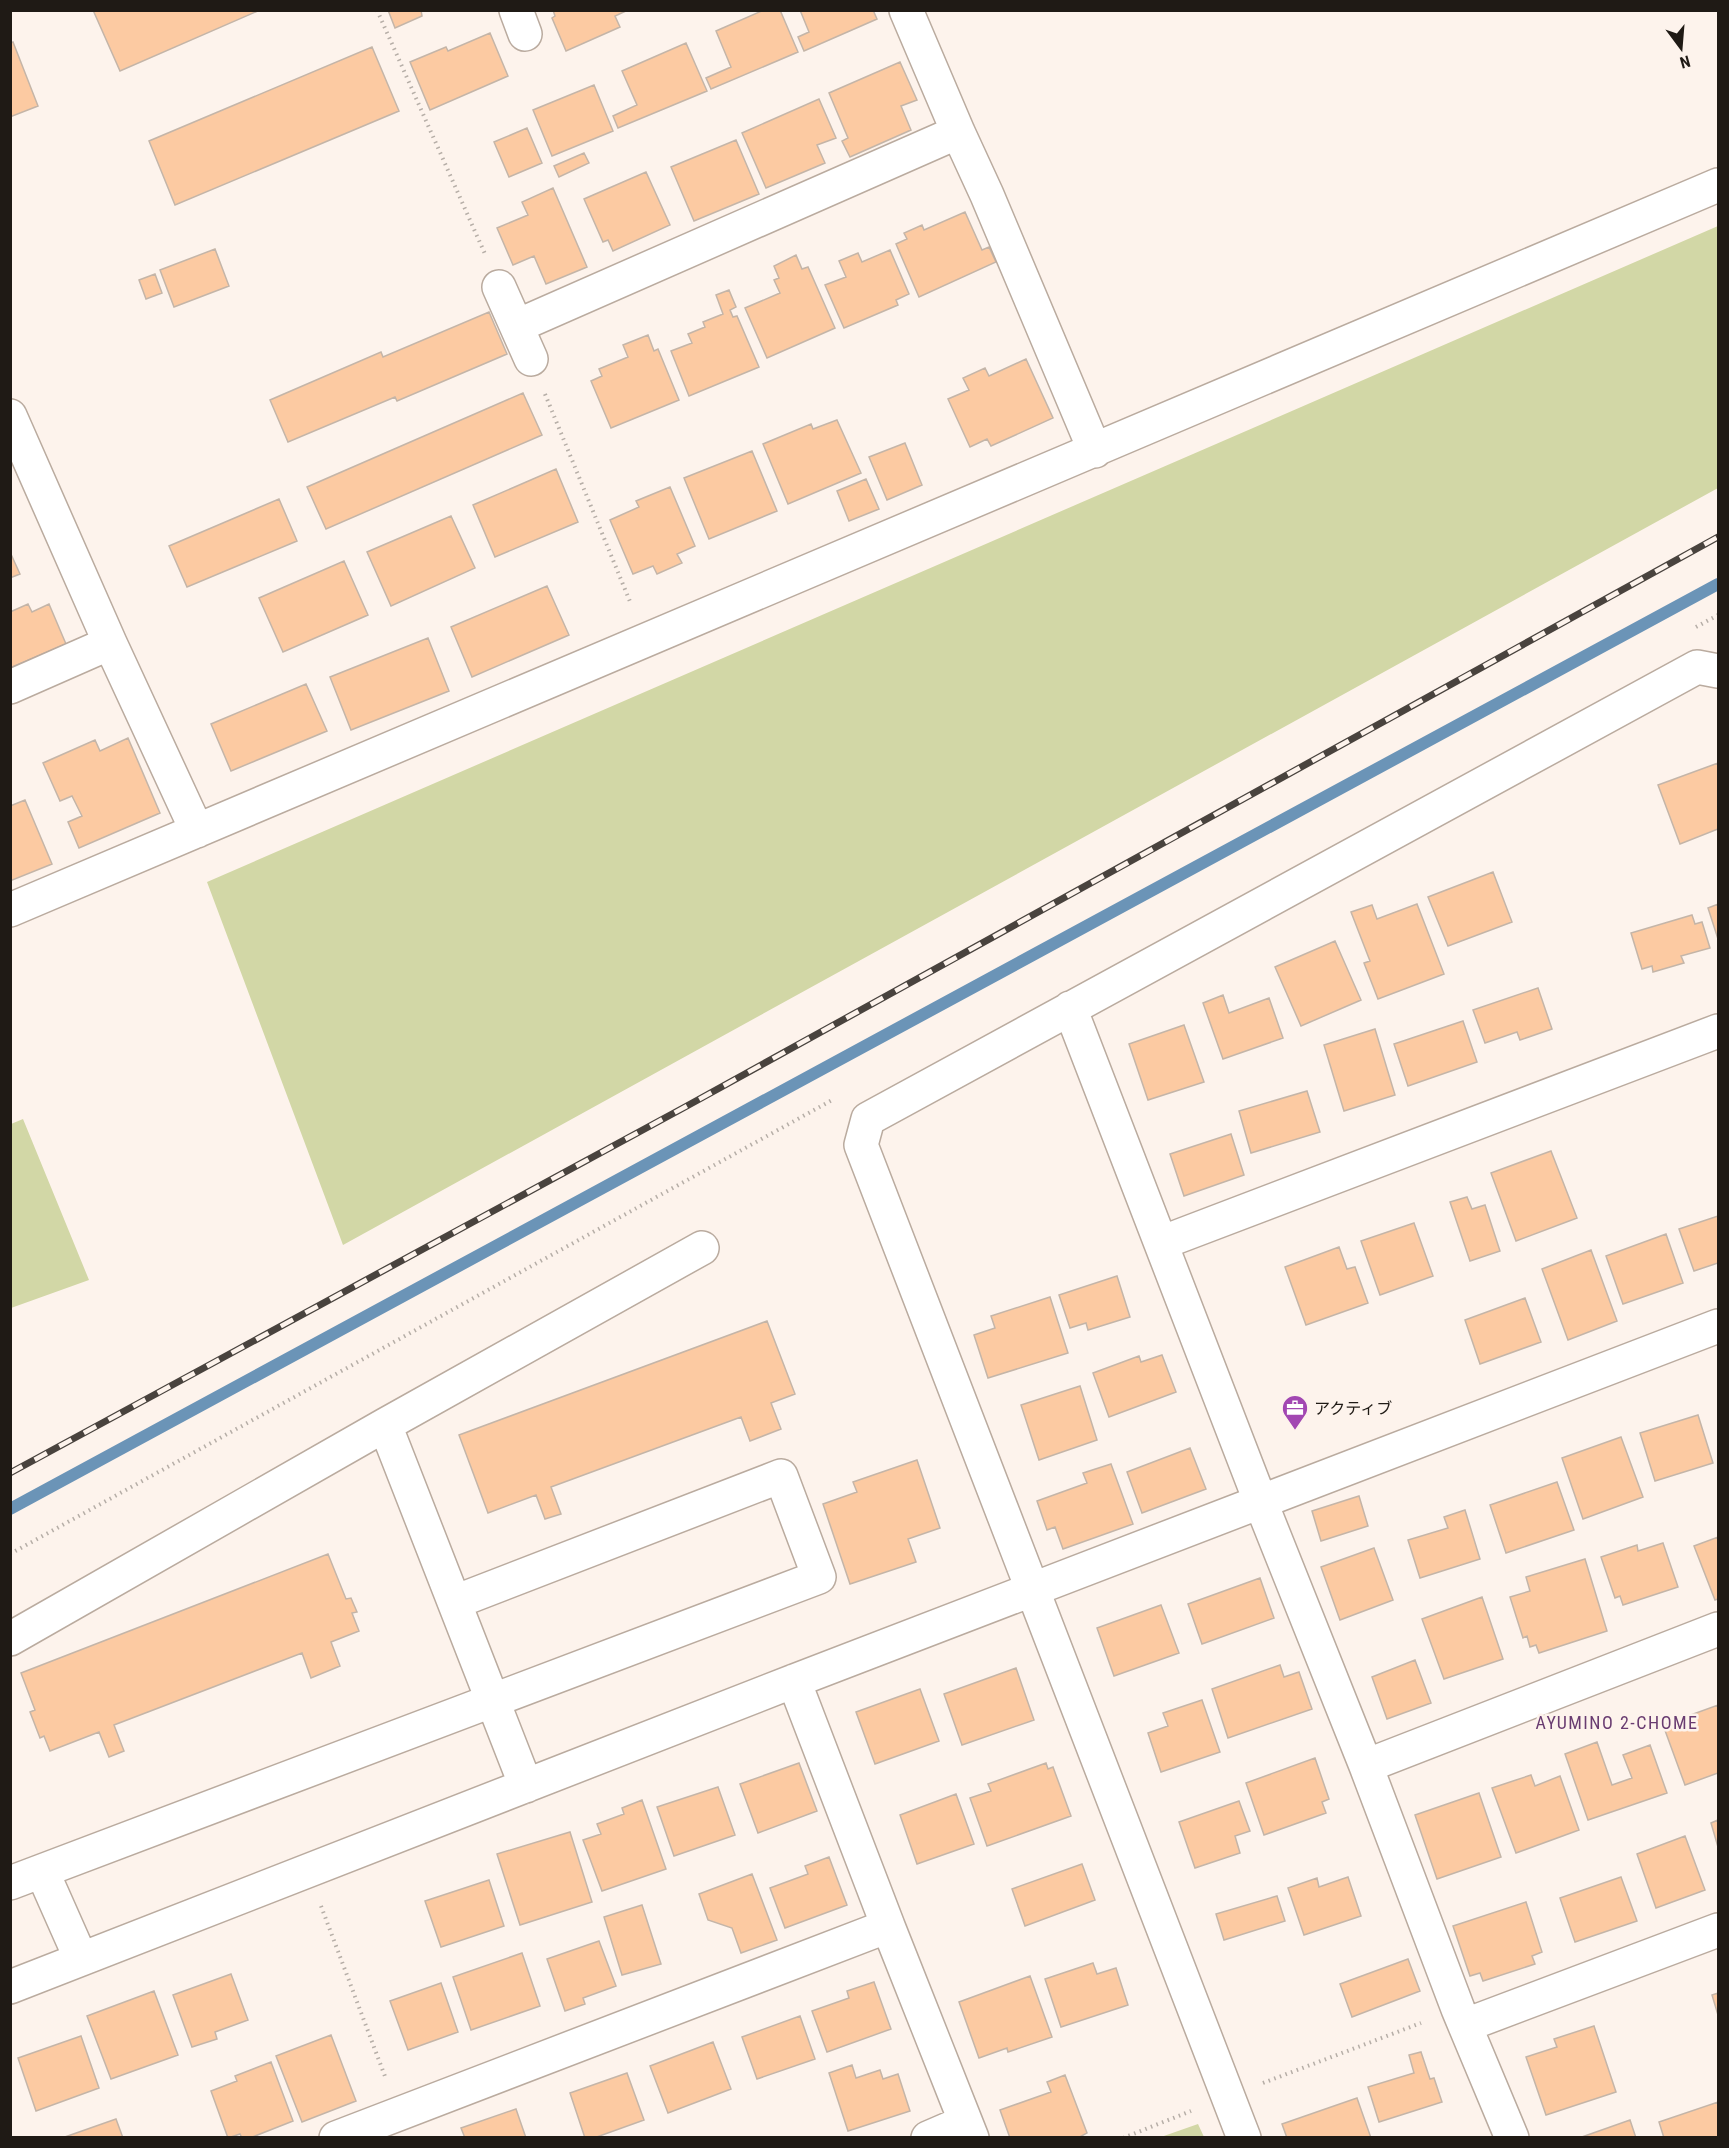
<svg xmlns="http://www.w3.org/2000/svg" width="1729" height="2148" viewBox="0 0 1729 2148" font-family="'Roboto Condensed','Noto Sans JP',sans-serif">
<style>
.green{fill:#d2d7a6}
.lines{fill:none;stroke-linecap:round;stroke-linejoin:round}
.stream{stroke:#6b94b7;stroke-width:12}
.building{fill:#fccaa2;stroke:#c4b5a8;stroke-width:1.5}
.minor-casing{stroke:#baab9f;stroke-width:36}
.path{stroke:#b6aea7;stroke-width:4;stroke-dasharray:1.5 4.5;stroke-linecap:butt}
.minor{stroke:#fff;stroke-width:33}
.rail-casing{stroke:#49433e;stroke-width:7}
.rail{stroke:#fdf3ec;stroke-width:4.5;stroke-dasharray:14;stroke-linecap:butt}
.labels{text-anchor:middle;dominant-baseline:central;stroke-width:5;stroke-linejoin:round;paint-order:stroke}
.poi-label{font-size:16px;fill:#1f1a15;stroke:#fdf3ec;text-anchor:start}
.neighbourhood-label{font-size:18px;letter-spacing:1.5px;fill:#693c71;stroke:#fdf3ec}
</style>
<rect width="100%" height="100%" fill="#fdf3ec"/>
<path class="green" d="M1718,226V488L343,1245L207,882Z
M23,1119L89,1280L11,1308V1124Z
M1198,2124L1204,2137H1161Z"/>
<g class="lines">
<path class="stream" d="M10,1509L1718,584"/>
</g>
<path class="building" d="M93,10H260L120,71Z
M388,10H421L422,16L395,28Z
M553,10H628L615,16L620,27L566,51L552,18L555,16Z
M764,10H780L798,52L711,89L706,78L731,67L716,31Z
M800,10H873L877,19L804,51L798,37L809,32Z
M490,33L508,76L430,110L410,62L446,47L448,51Z
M13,42L38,106L10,117V43Z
M686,43L707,91L618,128L613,116L637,105L622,71Z
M372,47L399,111L175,205L149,141Z
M900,62L917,100L901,106L911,130L850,157L842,141L848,138L829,93Z
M594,85L613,131L552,156L533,110Z
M819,99L836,138L817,145L825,163L766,188L742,133Z
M527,128L542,163L509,177L494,142Z
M736,140L759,194L694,221L671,167Z
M584,153L589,163L559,177L554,166Z
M646,172L670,225L613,251L608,240L603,242L584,199Z
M553,188L587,267L546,284L534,256L513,265L497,228L528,215L522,202Z
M965,212L982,250L989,247L996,262L919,297L896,244L907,239L904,233L922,225L924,230Z
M215,249L229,286L174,307L160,270Z
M890,250L909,294L896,300L898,305L844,328L825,285L846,277L839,261L858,253L862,262Z
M796,255L802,269L808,267L835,328L767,358L745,308L780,293L774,280L779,278L774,266Z
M155,274L162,293L146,299L139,280Z
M729,290L736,307L730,310L733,317L737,316L759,367L689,396L671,351L692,343L688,334L705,327L703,322L723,314L716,295Z
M489,312L507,354L397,401L395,397L288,442L270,400L381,352L383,357Z
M648,335L654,351L658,349L679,400L611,428L591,381L602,376L599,369L628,357L623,345Z
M1026,359L1053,418L991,446L987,439L970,447L948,399L969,390L963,378L985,368L989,376Z
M523,393L542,435L326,529L307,487Z
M837,420L861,473L788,504L763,444L811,424L813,429Z
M905,443L922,485L887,500L869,457Z
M752,451L777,511L709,539L684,478Z
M556,469L578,522L495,557L473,505Z
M866,479L879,509L849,521L837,491Z
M670,487L695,546L677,554L682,563L657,574L653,566L633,574L610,520L639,507L636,501Z
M279,499L297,541L187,587L169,546Z
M451,516L475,568L391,606L367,552Z
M10,552L20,574L10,578Z
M344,561L368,615L283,652L259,598Z
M547,586L569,635L472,677L451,627Z
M28,604L32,612L49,604L66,644L10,668V612Z
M428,638L449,691L351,730L330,677Z
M306,684L327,731L231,771L211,724Z
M128,738L160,813L79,848L68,822L82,816L72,796L60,801L43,763L95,740L100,751Z
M1718,763V829L1680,844L1658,785Z
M25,800L52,864L10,881V806Z
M1493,872L1512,922L1448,946L1428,897Z
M1417,904L1444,974L1378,999L1364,963L1370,961L1351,912L1372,905L1377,919Z
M1718,904V939L1708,908Z
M1692,915L1695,924L1702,922L1710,948L1681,956L1684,963L1653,972L1652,966L1642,969L1631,933Z
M1335,941L1361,1000L1301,1026L1275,967Z
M1538,988L1552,1029L1520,1040L1517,1032L1485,1043L1473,1010Z
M1223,995L1229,1013L1269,998L1283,1038L1223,1059L1203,1003Z
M1463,1021L1477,1062L1408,1086L1394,1044Z
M1184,1025L1204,1082L1148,1100L1129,1044Z
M1375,1029L1395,1095L1344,1111L1324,1045Z
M1307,1091L1320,1132L1251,1153L1239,1111Z
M1231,1134L1244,1175L1184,1196L1170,1154Z
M1551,1151L1577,1218L1516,1241L1491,1173Z
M1467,1197L1472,1209L1485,1205L1500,1251L1470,1261L1450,1202Z
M1718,1216V1263L1694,1271L1679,1229Z
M1414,1223L1433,1276L1380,1295L1361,1241Z
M1666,1234L1683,1283L1623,1304L1606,1256Z
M1339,1247L1347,1269L1355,1267L1368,1303L1306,1325L1285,1267Z
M1591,1250L1617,1321L1568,1340L1542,1269Z
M1117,1276L1130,1317L1088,1330L1086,1323L1070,1328L1059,1295Z
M1050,1297L1068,1353L988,1378L974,1335L995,1328L991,1316Z
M1525,1298L1541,1342L1480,1364L1465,1320Z
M767,1321L795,1394L771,1403L781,1429L750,1441L741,1417L551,1487L561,1514L545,1519L536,1495L488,1513L459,1435Z
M1162,1355L1176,1392L1109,1417L1093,1373L1139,1356L1141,1362Z
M1080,1386L1097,1440L1039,1460L1021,1405Z
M1698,1415L1713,1463L1655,1481L1640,1433Z
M1621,1437L1643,1497L1583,1519L1562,1458Z
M1190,1448L1206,1489L1142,1513L1127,1472Z
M917,1460L940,1528L908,1539L916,1562L850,1584L823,1504L857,1492L853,1482Z
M1111,1464L1133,1524L1063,1549L1055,1527L1047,1530L1037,1501L1087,1483L1083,1473Z
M1557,1482L1574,1530L1506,1553L1490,1505Z
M1359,1496L1368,1526L1321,1541L1312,1511Z
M1465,1510L1480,1559L1420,1578L1408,1540L1448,1528L1444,1517Z
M1718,1537V1599L1715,1600L1694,1546Z
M1663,1543L1678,1587L1623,1605L1620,1596L1615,1598L1601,1557L1637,1545L1638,1551Z
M1374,1548L1393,1600L1340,1620L1321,1567Z
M328,1554L346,1599L351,1598L357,1612L352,1613L359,1631L331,1642L340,1666L311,1678L302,1653L114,1725L124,1751L109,1757L99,1732L50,1751L44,1736L40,1738L30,1712L35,1710L21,1673Z
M1585,1559L1607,1631L1539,1653L1536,1645L1530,1647L1527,1636L1523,1638L1510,1597L1530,1591L1526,1577Z
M1260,1578L1274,1618L1202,1644L1188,1604Z
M1482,1597L1503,1659L1444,1679L1422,1619Z
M1161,1605L1179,1653L1114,1676L1097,1628Z
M1415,1660L1431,1703L1387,1719L1372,1677Z
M1280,1665L1284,1677L1299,1672L1312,1709L1228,1738L1212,1689Z
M1016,1668L1034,1720L962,1745L944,1694Z
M920,1689L939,1741L875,1764L856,1712Z
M1202,1700L1220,1752L1161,1772L1148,1733L1168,1726L1163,1713Z
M1718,1705V1773L1685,1785L1663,1725Z
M1597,1742L1612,1785L1632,1778L1623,1755L1650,1745L1667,1793L1588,1820L1565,1754Z
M1315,1758L1329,1799L1322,1802L1326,1813L1264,1835L1246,1783Z
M799,1763L817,1811L758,1833L740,1784Z
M1046,1763L1048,1769L1053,1767L1071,1816L987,1846L970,1798L991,1791L988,1784Z
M1531,1775L1535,1786L1560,1776L1579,1830L1516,1853L1492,1788Z
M718,1787L735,1835L674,1856L657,1807Z
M1479,1793L1501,1857L1437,1879L1415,1815Z
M956,1794L974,1844L917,1864L900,1815Z
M642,1800L666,1869L602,1891L583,1840L601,1834L597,1824L624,1814L622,1808Z
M1239,1801L1250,1831L1235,1836L1240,1853L1195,1868L1179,1822Z
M1718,1820V1847L1711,1823Z
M570,1832L592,1902L520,1925L497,1854Z
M1685,1836L1705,1890L1656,1908L1637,1854Z
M829,1857L847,1905L785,1928L770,1888L808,1874L805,1866Z
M1082,1864L1095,1900L1025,1926L1012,1889Z
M752,1874L777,1940L741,1953L732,1928L708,1920L699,1894Z
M1348,1877L1361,1916L1304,1935L1288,1888L1317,1878L1319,1887Z
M1621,1877L1637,1921L1575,1942L1560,1898Z
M489,1880L504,1926L441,1947L425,1901Z
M1277,1896L1285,1921L1224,1940L1216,1914Z
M1526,1902L1542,1952L1532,1956L1535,1964L1483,1981L1480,1973L1470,1976L1453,1926Z
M642,1905L661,1964L622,1975L604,1917Z
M599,1941L616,1986L583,1998L585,2004L565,2011L547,1959Z
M522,1953L540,2006L471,2030L453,1977Z
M1408,1959L1420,1991L1352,2017L1340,1984Z
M1093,1963L1097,1974L1116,1968L1128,2005L1061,2027L1045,1979Z
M231,1974L248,2020L215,2032L217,2039L192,2047L173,1995Z
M1030,1976L1052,2037L1008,2052L1007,2048L979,2058L959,2002Z
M874,1982L891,2029L827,2052L812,2011L849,1998L847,1991Z
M441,1983L458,2032L408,2050L390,2001Z
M154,1991L178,2055L111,2079L87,2016Z
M1718,1993V2015L1712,1995Z
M800,2016L815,2059L757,2079L742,2037Z
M1594,2026L1616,2092L1546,2115L1526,2057L1557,2047L1554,2039Z
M331,2035L356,2101L302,2122L276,2056Z
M81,2036L99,2088L36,2111L18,2058Z
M713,2042L731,2089L668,2113L650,2066Z
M1421,2052L1430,2079L1434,2078L1442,2102L1379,2122L1368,2087L1414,2073L1409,2055Z
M271,2062L293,2121L250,2138H242L240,2134L228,2138L211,2091L237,2081L235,2076Z
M852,2065L856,2078L880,2070L883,2079L898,2074L910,2111L848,2131L829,2073Z
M627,2073L644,2120L594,2138H585L570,2093Z
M1065,2075L1087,2133L1078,2138H1010L1000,2110L1051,2092L1047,2082Z
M1357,2098L1371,2138H1287L1282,2124Z
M1718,2102V2138H1664L1659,2122Z
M516,2109L526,2138H465L461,2128Z
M116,2119L123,2138H62Z
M1630,2120L1636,2138H1579Z"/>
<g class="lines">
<g class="minor-casing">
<path id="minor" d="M516,10L525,34
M906,10L958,132L987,195L1095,451
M499,287L531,359
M517,326L958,132
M10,416L110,643L197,831
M10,687L110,643
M10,910L1718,185
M1070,1008L1261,1503L1366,1766L1458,2009L1512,2138
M1161,1243L1718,1031
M385,1425L526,1786
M10,1639L385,1425L702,1248
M1366,1766L1718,1629
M42,1871L81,1959
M10,1883L819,1577L781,1476L455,1602
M888,1926L972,2138
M10,1987L794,1681L1718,1326
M1466,2025L1718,1930
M336,2138L888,1926L794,1681
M928,2138L965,2122
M1244,2138L861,1145L868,1119L1697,667L1718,671"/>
</g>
<path class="path" d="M377,10L485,254
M545,394L631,604
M1696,627L1718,615
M10,1554L834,1099
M321,1906L386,2079
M1263,2083L1421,2023
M1123,2138L1191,2111"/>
<use href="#minor" class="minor"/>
<g class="rail-casing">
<path id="rail" d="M10,1473L685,1107L1718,537"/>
</g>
<use href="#rail" class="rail"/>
</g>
<defs>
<g id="office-pin" transform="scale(1.35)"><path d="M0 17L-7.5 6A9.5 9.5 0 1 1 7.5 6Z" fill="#a247b2" stroke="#fdf3ec"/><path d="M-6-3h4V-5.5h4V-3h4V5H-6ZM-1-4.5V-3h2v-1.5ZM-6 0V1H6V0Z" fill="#fff"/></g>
</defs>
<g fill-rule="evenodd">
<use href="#office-pin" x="1295" y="1408"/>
</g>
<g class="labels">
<g class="poi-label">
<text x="1314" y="1408">アクティブ</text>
</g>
<g class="neighbourhood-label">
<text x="1617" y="1722">AYUMINO 2-CHOME</text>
</g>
</g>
<rect width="1729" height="2148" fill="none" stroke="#1f1a15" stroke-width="24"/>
<g transform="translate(1681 48) rotate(164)" stroke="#fdf3ec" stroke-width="4.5" paint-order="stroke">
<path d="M0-4.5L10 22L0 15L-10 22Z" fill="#1f1a15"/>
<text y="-9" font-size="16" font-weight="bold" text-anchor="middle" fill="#1f1a15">N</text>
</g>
</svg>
